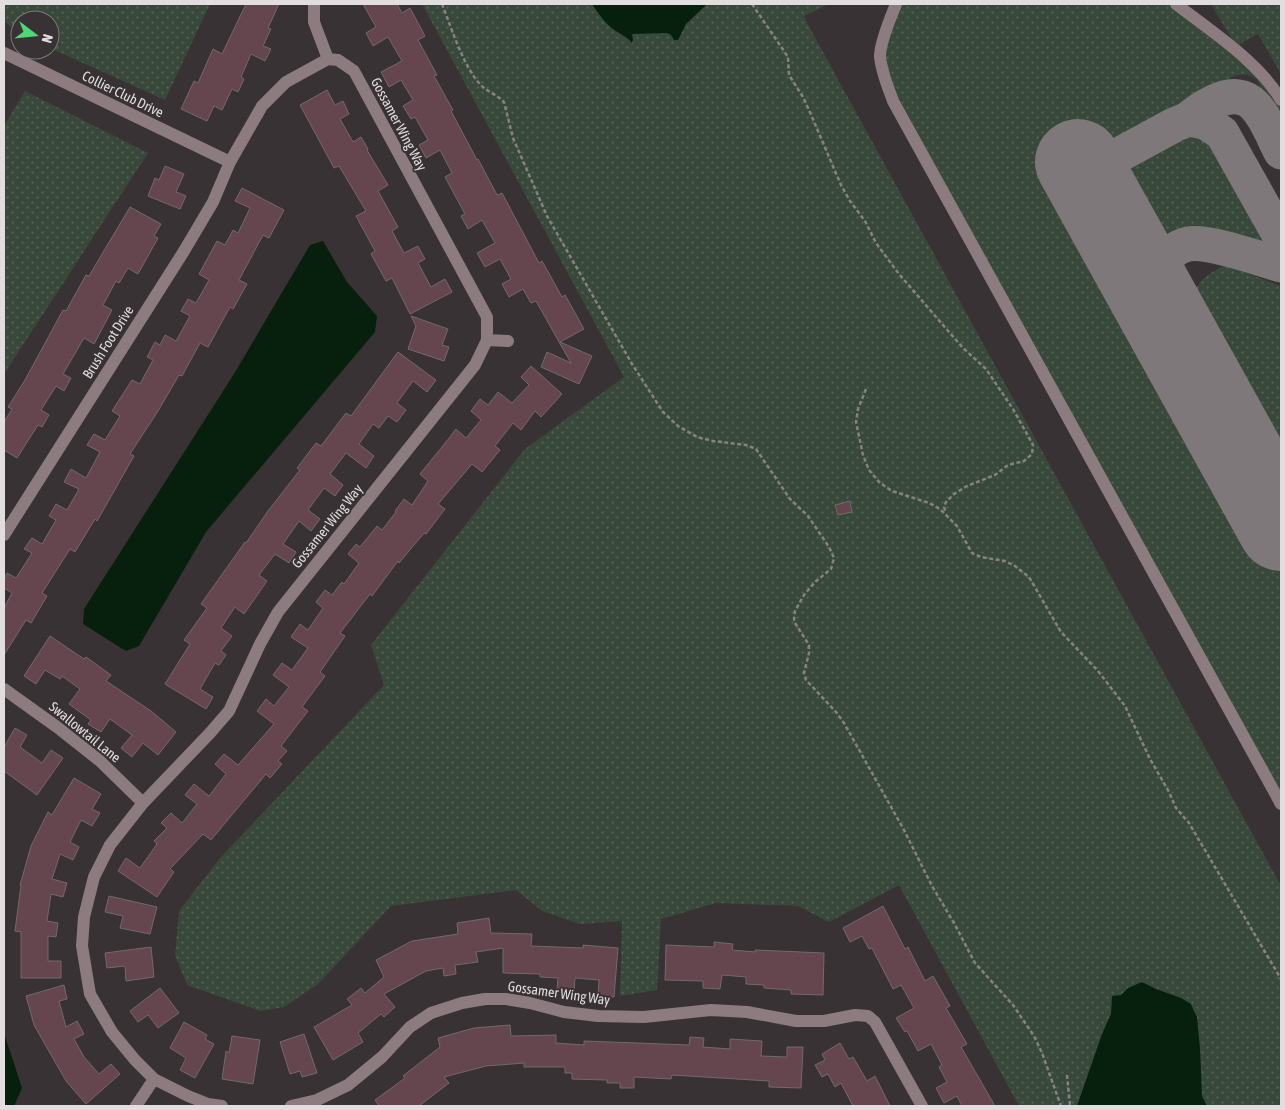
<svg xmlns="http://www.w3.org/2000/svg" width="1285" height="1110" viewBox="0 0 1285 1110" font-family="'Asap Condensed',sans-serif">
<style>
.grass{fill:url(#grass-dots)}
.water{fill:#071f0d}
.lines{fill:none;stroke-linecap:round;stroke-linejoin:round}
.taxiway{stroke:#7e787a;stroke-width:35}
.runway{stroke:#7e787a;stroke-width:86}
.building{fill:#66464e;stroke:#71696b}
.path{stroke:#878182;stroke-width:2.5;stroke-dasharray:4 2.5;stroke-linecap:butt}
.minor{stroke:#8c7c7f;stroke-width:12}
.labels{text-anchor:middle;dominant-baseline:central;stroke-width:4;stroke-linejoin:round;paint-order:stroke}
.street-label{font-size:14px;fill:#e2ddde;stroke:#393234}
</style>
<defs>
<pattern id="grass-dots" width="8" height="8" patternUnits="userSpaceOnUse" patternTransform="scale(1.25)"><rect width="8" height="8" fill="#38493b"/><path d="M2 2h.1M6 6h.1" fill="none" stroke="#546357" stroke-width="1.8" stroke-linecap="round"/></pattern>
</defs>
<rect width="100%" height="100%" fill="#393234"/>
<path class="grass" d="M4,4H210L165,100L50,48V20H20V34L4,21Z
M422,4H829L804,16L807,23L1281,886V1106H1019L899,885L829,922L798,906L716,903L661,919L657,990L620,996L622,921L580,924L542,911L516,890L391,906L318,984L284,1007L260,1011L187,985L175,955L179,911L220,858L384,685L371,645L525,449L624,377Z
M900,4H1169L1255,70L1271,89L1281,107V124L1256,79C1247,73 1242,73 1232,77L1099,151L1095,145L1058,166L1281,571V800L885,73V52Z
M1211,4H1281V74L1258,34L1236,46Z
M25,91L148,153L4,374V126Z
M1183,137C1192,137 1202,136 1209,141C1224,151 1258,223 1269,242L1268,247C1240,239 1204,222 1175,234C1167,237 1160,244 1154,251L1117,183L1120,175L1127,165Z
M1225,265L1281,286V483L1195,326C1187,293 1195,280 1225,265Z"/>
<path class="water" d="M592,4H707L686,24L678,40H674L671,35L667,33L632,34L633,40L632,43C626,36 620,34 613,29C604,22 598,13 592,4Z
M323,241L347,282L377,316L375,332L206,532L139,646L126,651L83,624L84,609L234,374L310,245Z
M1142,982L1156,989L1181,998L1191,1004L1193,1009L1197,1017L1200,1049L1202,1096L1207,1106H1077L1102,1034L1111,1014L1112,996L1121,995L1128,988Z
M4,1033L22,1088L14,1106H4Z"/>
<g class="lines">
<path class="taxiway" d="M1188,119C1205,105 1235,85 1254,105C1266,117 1273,137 1281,152
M1095,192C1093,180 1094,172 1104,163L1174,125L1188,119L1205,122L1222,133L1281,238
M1153,297C1153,289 1153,278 1157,271C1162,258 1175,247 1188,244C1209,240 1260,259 1281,265"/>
<path class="runway" d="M1078,162L1281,528"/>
</g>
<path class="building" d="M246,4H279L268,28L271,29L263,46L271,49L265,61L251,54L241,77L244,79L238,92L232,89L222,110L214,106L207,121L181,109L194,81L198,83L213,49L222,54Z
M363,4H397L402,13L410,8L425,36L418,40L437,75L434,76L453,110L451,111L477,160L478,159L497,195L502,193L539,263L542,261L562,297L565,295L584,329L560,342L592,356L579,384L541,367L547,352L571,363L536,301L531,303L523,289L509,297L502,284L511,279L500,259L485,267L477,253L495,243L482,220L468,229L461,216L465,214L445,177L452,173L440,150L426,158L419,145L428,140L415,117L411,119L403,106L413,100L401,80L389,87L381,72L402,61L388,37L373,46L366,33L376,27Z
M327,90L335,105L343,101L349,114L340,119L353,142L361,137L368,149L367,150L388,185L378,191L398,227L392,231L404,253L418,246L425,259L418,263L431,287L445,279L452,292L410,314L392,278L386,281L371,254L375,251L356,216L366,211L339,166L334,168L300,105Z
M165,166L184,174L176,192L186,196L180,209L148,196L155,178L159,180Z
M242,188L284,210L269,238L263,235L239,280L247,284L233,309L230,307L208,347L200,343L182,376L179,375L158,411L130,454L134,456L97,521L95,519L75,552L70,549L42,593L47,596L31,623L26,620L4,655V608L12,593L4,588V579L7,573L16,578L32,553L24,549L32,538L42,544L56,520L49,516L56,504L67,510L79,489L64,482L71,469L86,478L100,452L87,445L94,434L105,440L120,416L112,411L132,380L140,384L153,360L147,357L155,342L160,345L165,335L176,341L190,316L181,311L188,299L196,303L209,280L199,274L217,241L225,245L233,230L238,233L250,208L235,201Z
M130,207L161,224L154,236L158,238L138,274L128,268L119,283L116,281L103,305L112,310L94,344L84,338L63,374L71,378L64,391L56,386L41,410L49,415L42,427L38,425L17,458L4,450V422L12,409L8,407L25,380L63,310L66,311L86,275L89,276Z
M411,316L448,329L442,345L449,347L444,361L408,349L416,326Z
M398,352L436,380L427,392L413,381L397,403L406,410L397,422L388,416L379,428L373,424L359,444L374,456L366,468L346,453L330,474L343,485L335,496L324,488L308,510L320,519L311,531L299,521L283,544L296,552L289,563L275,554L259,575L267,581L244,614L235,607L221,628L232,636L221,651L226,655L219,665L215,663L200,689L213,697L206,709L165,684L190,644L184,640L207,608L201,604L245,542L246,543L268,511L300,470L297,468L316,443L321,446L346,413L351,416Z
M531,366L562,394L541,417L535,411L521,430L513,423L495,446L500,450L482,472L472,464L438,504L445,509L426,534L424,533L399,563L398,561L372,596L370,594L340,633L345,636L320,672L325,676L302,707L308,711L281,746L287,751L278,761L282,764L270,778L266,774L211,840L203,834L170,869L174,872L157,897L118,871L126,858L140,868L157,844L154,841L167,828L161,823L171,813L182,823L197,804L185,795L194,784L209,796L226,774L215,764L224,754L238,765L274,724L257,711L266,699L274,706L289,687L273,675L282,663L292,670L308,648L291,637L300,624L308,630L323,608L316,602L325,590L332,595L342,582L344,584L359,563L348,554L356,544L360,547L377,526L382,530L396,512L395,511L404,499L412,505L428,481L420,474L446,442L456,429L466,438L481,420L471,411L480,399L488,405L498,392L512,403L529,385L521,377Z
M850,501L852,512L838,515L835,505Z
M50,636L84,659L86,657L111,675L106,681L151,711L176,732L158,755L143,743L132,757L121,748L132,735L110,719L101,732L88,724L91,720L69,704L80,689L62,676L60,679L45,670L36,684L24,676Z
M15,728L27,735L20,747L42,763L51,750L63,758L37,795L4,771V747Z
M74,778L101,794L92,809L100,813L92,826L81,820L70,842L79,847L73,860L60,854L52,879L67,883L63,897L51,894L47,921L58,923L56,937L48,936V961H61V978H21V932L15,931L21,885H20L31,846L48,812L52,815Z
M109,896L157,907L150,934L120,928L123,916L105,912Z
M883,906L905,949L908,947L925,981L933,976L950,1006L946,1008L967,1044L961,1047L995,1106H962L957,1096L944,1103L936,1088L947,1082L939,1067L942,1065L931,1044L918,1051L907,1031L905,1032L896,1018L914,1008L901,985L893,989L872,948L869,949L862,936L850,942L843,928Z
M489,918L491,933L532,934L531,946L583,948V945L618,948L614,997L598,996L599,980L575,978L574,991L557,990L558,978L540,977V974L503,973V948L476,952L478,962L455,965L456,974L444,976L443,968L426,971L384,994L395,1007L384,1017L381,1014L358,1033L363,1042L333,1060L314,1027L352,1005L347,999L361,988L365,993L384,977L376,960L412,941L458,934L457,923Z
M714,942L733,944L732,950L755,952V950L824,953L823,995L791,994V990L764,988V985L746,984V977L722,975L720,989L703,988V981L665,980L666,945L714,947Z
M151,947L154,977L126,981L125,966L107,968L105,953Z
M64,985L67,999L59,1001L66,1027L77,1021L84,1034L74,1039L84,1057L99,1074L111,1064L120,1074L86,1104L66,1081L34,1025L26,996Z
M160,988L179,1013L158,1028L148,1015L138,1022L130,1011Z
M184,1022L207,1035L205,1039L214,1044L195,1078L180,1070L186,1058L170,1048Z
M510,1025L511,1036L556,1035V1043L584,1045V1041L689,1045L690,1037L704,1038L703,1047L730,1049V1039L762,1041L761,1056L787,1057V1047H803L801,1088L769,1087V1081L672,1075L671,1079L634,1077V1088H620V1083H607V1080L572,1079V1073H565V1067H524V1063L486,1066L444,1077L449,1083L419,1106H379L375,1100L405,1078L403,1076L440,1047L438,1038L474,1028Z
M304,1034L317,1073L302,1077L300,1071L290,1074L280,1042Z
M232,1036L260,1040L253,1084L222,1079L226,1051L229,1053Z
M840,1043L849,1059L853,1057L867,1081L875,1076L890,1106H853L841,1083L835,1087L828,1074L822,1077L815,1065L825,1060L822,1054Z"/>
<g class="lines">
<path class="path" d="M442,4C451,27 463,65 479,83C486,92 497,94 504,102L513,138L547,216L632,364L663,412L678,426L697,437L713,441L746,445L756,449L790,499L808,516L829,547L834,558L831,569L815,582L804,595L795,611L794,619L795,623L809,645V653L804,673L806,680L836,712L844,723L904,830L932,886L954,923L975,963L1013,1005L1034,1036L1042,1053L1061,1106
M752,4L788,57L789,75L803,97L812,117L841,185L850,201L865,221L876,243L899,274L949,332L963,348L986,369L1013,409L1033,445L1032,454L1024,461L1008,465L995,475L967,486L954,494L946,502L944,507L946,513
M866,389L858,409L856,422L863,455L869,470L880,483L892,491L929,503L940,509L957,526L972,553L981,557L1005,561L1015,566L1029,577L1061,632L1098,671L1125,706L1150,759L1169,792L1176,808L1189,823L1281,979
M1067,1075L1070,1106"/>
<path class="minor" d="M314,4V22L328,59
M896,4C891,17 880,42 880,56C881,71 888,87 893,101L1281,804
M1176,4C1211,31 1259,62 1281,100
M4,53L230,162
M487,340L508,341
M4,535L184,251L213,202L230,162L262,106L286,82L328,59L338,60L354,71L487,317V340L475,365L278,612L260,644L229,711L210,733L143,803L110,845L94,877L84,917L82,946L90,994L112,1032L135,1060L154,1079L188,1096L208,1104L222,1106
M4,689L57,727L100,761L143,803
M136,1106L154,1079
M291,1106L317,1100L348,1085L382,1057L410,1027L431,1013L462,1003L485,999H506L530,1003L564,1012L598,1016L644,1017L711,1010L747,1012L796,1021H824L855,1015L868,1016L875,1022L922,1106"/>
</g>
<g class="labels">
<g class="street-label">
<text transform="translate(123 94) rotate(26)">Collier Club Drive</text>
<text transform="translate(399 124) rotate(62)">Gossamer Wing Way</text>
<text transform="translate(108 342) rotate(-58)">Brush Foot Drive</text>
<text transform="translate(327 526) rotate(-51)">Gossamer Wing Way</text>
<text transform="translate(85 732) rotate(39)">Swallowtail Lane</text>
<text transform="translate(559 993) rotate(8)">Gossamer Wing Way</text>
</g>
</g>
<rect width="1285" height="1110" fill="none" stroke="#e2ddde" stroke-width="10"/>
<g transform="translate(35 35) rotate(106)"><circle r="24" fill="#393234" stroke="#7d7678"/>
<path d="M0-4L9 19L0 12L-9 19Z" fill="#4fd675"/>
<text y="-8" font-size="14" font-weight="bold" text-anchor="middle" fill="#e2ddde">N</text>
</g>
</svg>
